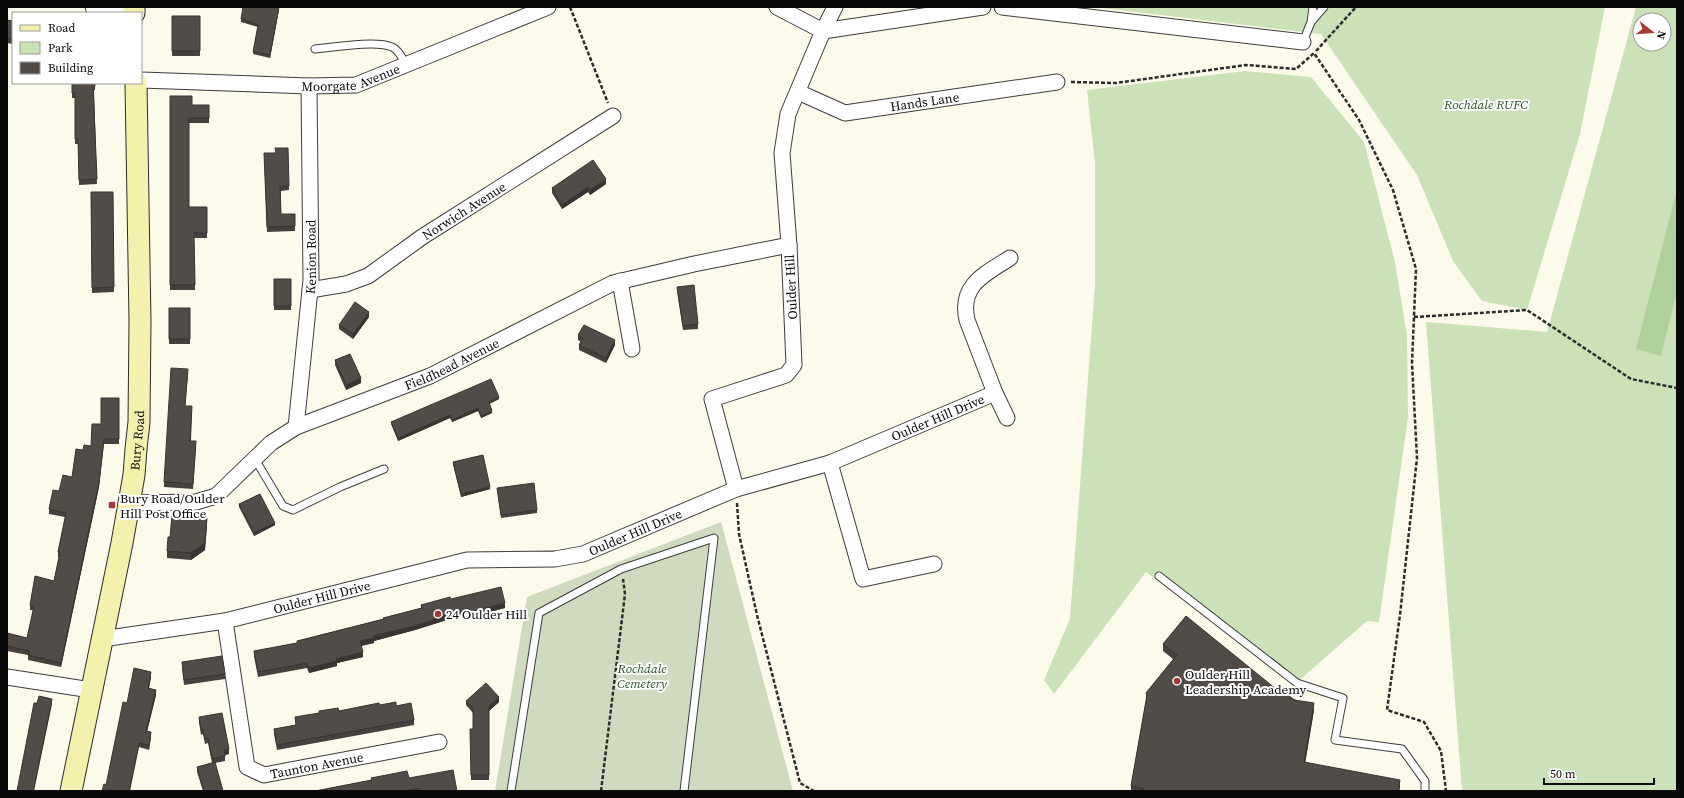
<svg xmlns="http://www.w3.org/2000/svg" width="1684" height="798" viewBox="0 0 1684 798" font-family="'Source Serif 4',serif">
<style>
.green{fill:#cbe2b9;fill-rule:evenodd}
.forest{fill:#afd09a}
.cemetery{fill:#d0dabf}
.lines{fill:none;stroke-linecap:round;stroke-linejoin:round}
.service-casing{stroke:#3d3d3d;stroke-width:9}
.minor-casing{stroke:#3d3d3d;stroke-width:17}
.secondary-casing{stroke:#2c2c2c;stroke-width:23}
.path{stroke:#2c2c2c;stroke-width:2.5;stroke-dasharray:4 2;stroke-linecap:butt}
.service{stroke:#fff;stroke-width:7}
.minor{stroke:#fff;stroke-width:15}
.secondary{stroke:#f4f1ad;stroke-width:21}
.wall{fill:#46413e}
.shaded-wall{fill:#393532}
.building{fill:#514c48;stroke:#393532}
.poi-dot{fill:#a73835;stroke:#fff;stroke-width:1.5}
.labels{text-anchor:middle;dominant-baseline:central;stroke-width:4;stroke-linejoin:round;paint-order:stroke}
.street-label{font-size:13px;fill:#0a0a0a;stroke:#fff}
.park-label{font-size:13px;font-style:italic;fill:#2b5924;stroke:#fff}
.poi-label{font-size:13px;fill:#0a0a0a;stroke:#fff;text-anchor:start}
</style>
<rect width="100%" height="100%" fill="#fcfaea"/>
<path class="green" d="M1093,7H1605L1580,134L1527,310L1482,301L1453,261L1417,175L1321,34Z
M1636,7H1677V791H1462L1426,322L1547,332ZM1640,20H1664V44H1640Z
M1245,71L1311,77L1364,142L1395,262L1407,336L1408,417L1379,622L1367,621L1295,684L1146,572L1054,694L1044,680L1070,619L1095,285V164L1087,90Z"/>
<path class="forest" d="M1677,189V291L1661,356L1636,349Z"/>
<path class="cemetery" d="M721,522L793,791H495L527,597Z"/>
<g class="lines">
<g class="service-casing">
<path id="service" d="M1311,22L1313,7
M1303,42L1311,22L1324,7
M315,49C334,47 377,40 392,47C399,50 402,58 406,64
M255,459L283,506L293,510L340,487L384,469
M1159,576L1297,683L1343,698L1335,740L1402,749L1425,781V791
M511,791L539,613L621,569L714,538L684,791"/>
</g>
<g class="minor-casing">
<g id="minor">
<path d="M93,7L134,10"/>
<path d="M777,7L823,31"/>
<path d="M1002,7L1303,42"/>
<path d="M823,31L983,7"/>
<path id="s1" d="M141,80L309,86L356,85L548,7"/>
<path id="s2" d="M798,92L845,113L1057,82"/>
<path d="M620,281L632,349"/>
<path id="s3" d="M310,290L346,284L368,276L422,237L613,116"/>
<path d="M995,393L1007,418"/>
<path id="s4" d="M296,427L311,280L309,86"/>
<path d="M830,463L863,579L934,564"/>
<path d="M736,489L712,399L786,375L794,365L789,245L782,153L788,114L823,31L835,7"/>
<path id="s5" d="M130,503L196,502L216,496L271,443L296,427L430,376L613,283L694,264L789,245"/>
<path id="s6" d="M225,621L247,767L264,775L439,742"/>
<path id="s7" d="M102,639L225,621L467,560L555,559L583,554L736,489L830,463L995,393L967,320C959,285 985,274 1010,258"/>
<path d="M7,677L91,690"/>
</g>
</g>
<g class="secondary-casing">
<g id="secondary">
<path d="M134,7V13"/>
<path id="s8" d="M71,791L122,543L134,475L136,449L139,422L140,321L136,83"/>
</g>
</g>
<path class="path" d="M570,7L608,103
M1316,51L1356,7
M1071,82L1116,83L1246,65L1296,69L1314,53L1359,120L1393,190L1416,269L1412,363L1417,458L1400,615L1387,710L1424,722L1441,751L1446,791
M1414,317L1527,310L1631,379L1677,388
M737,503L739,534L757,615L800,783L814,791
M601,791L625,594L623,579"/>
<use href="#service" class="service"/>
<use href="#minor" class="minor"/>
<use href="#secondary" class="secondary"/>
</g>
<path class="wall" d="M279,9L270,58L253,54L258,27L241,22V19Z
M172,16H200V56H172Z
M7,20L13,21V44L7,43Z
M72,83H95V90H94L97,184L79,185L78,144H75V98H72Z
M170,96L192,105H209V123H189V207H207V238H194L195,290H170Z
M288,148L289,190L281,191V214H295V231L267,232L264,153H276Z
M606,184L590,195L588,192L562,209L552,193V188Z
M91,192H113L114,292L92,293Z
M274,279H291V310H274Z
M677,287L698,324V329L683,330L677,291Z
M169,308H190V344H169Z
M369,317L353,339L339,329V325Z
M578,335L615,345L606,363L579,350V345L581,342L578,340Z
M335,360L361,383L346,390L335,365Z
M188,374L185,406L192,411L191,441L196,446L193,489L164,487V482Z
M119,398V444H104L99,487L61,667L28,660V655L7,651V633L27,638L33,610H30V605L54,581L59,557H58V552L65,517L49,514V509L59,491L72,477L83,450L91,446L101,424Z
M499,399L489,404L492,413L481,418L478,411L452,422L450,418L398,441L391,424V422Z
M453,462L490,489L461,497L453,464Z
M497,488L537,510V513L501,518Z
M239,504L275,525L254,536L239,507Z
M207,525L205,550L191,560L167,558V551L170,537Z
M451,599L505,608L470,617L469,613L415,630L374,641V643L361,646L363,657L337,663V666L309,673L307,668L258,677L254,656V651L297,643V641L383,619V618L421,608V605Z
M1163,644L1276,689L1314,710L1305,763L1400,787L1399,791H1131V786L1146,700V693L1173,659L1163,651Z
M182,662L225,674V679L184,685L182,667Z
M151,677L149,688L156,695L147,731L151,737L149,750L139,747L127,703Z
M466,701L499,702L489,711V780H471L470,729H473V713L466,705Z
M380,705L396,706L414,720V725L277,750L274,734V729L296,725L295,717Z
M199,717L229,754L225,755V761L215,763L223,791H203L197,772V767L212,763L208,743L205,744L203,734L201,735L199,722Z
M371,778H409L457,791H315L371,780Z"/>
<path class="shaded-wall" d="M279,7V9L270,58V55Z
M606,179V184L590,195V190Z
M588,187V192L562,209V205Z
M369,312V317L353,339V334Z
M615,340V345L606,363V358Z
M361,378V383L346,390V385Z
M499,397V399L489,404V402Z
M478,408V411L452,422V420Z
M492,411V413L481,418V416Z
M450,415V418L398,441V438Z
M104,439L99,487L61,667V663Z
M490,487V489L461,497V494Z
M207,518L205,550L191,560V553Z
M275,523V525L254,536V533Z
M505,603V608L470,617V612Z
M469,608V613L415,630L374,641V643L360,646V641L373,636Z
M363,652V657L337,663V666L309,673V668L336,659Z
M151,672V677L148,693V688Z
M156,690V695L146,736V731Z
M499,697V702L489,711V706Z
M52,699V704L34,791H33Z
M1314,703V710L1304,770V762Z
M151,732V737L149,750V745Z
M139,743V747L130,791H129Z
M229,749V754L224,755V750Z
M1400,780V787L1399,791H1398Z"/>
<path class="building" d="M243,7H279L270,55L253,52L258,25L241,19Z
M172,16H200V51H172Z
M7,20L13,21V39L7,38Z
M72,83H95V86H93L97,179L79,180L78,139H75V93H72Z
M170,96H192V105H209V118H189V207H207V233H194L195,285H170Z
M275,148H288L289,186H280L281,214H295V226L267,227L264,153H276Z
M593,160L606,179L590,190L588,187L562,205L552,188Z
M91,192H113L114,287L92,288Z
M274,279H291V306H274Z
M694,285L698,324L683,326L677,287Z
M355,302L369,312L353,334L339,325Z
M169,308H190V339H169Z
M584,325L615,340L606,358L579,345L583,338L578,335Z
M350,354L361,378L346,385L335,360Z
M171,368L188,369L185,406H192L190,441H196L193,484L164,482Z
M491,379L499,397L489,402L492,411L481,416L478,408L452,420L450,415L398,438L391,422Z
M101,398H119V439H104L99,482L61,663L28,655L29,651L7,646V633L27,638L34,606L30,605L35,576L54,581L60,552H58L66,513L49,509L53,490L59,491L63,475L72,477L76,449L83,450L84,445L91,446L92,424H101Z
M483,455L490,487L461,494L453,462Z
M534,483L537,510L501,515L497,488Z
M260,494L275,523L254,533L239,504Z
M172,515L207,518L205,543L191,553L167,551L168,537H170Z
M501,587L505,603L470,612L469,608L415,626L373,636L374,638L360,641L363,652L336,659L337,661L309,668L307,663L258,672L254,651L297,643V641L384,619L383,618L422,608L421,605L450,597L451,599Z
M1186,616L1276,689L1278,686L1294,700L1314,703L1304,762L1400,780L1398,791H1143V788L1131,786L1147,695L1146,693L1177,655L1163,644Z
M222,656L225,674L184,680L182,662Z
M134,668L151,672L148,688L156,690L146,731L151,732L149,745L139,743L129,791H102L104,784L106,785L123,702L127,703Z
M486,683L499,697L489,706V775H471L470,729H473V708L466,701Z
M39,696L52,699L33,791H17L34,703H37Z
M396,702V706L411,703L414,720L277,745L274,729L296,725L295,717L319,713V711L338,708L339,711L379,703L380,705Z
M222,713L229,749L224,750L225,756L212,759L208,738L205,739L203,729L201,730L199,717Z
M215,762L223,791H204L197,767Z
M453,770L457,791H444V790L439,791H419V788L403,791H315L372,780L371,778L407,771L409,778Z"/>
<g class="poi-dot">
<rect x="108" y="501" width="8" height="8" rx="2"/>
<circle cx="438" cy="614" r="4"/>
<circle cx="1177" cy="681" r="4"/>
</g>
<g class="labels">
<g class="street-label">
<text stroke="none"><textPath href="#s1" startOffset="211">Moorgate Avenue</textPath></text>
<text stroke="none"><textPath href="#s2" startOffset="132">Hands Lane</textPath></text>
<text stroke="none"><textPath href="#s3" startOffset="176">Norwich Avenue</textPath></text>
<text stroke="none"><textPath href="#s4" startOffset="171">Kenion Road</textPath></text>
<text transform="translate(791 287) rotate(-93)">Oulder Hill</text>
<text stroke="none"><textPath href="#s5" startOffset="361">Fieldhead Avenue</textPath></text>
<text stroke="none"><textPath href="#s7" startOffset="871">Oulder Hill Drive</textPath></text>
<text stroke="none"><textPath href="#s8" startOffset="357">Bury Road</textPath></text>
<text stroke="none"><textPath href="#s7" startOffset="547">Oulder Hill Drive</textPath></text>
<text stroke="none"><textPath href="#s7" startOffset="224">Oulder Hill Drive</textPath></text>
<text stroke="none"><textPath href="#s6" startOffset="220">Taunton Avenue</textPath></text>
</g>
<g class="park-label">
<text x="1486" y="104">Rochdale RUFC</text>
<text x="642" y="668">Rochdale<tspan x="642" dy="15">Cemetery</tspan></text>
</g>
<g class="poi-label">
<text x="120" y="498">Bury Road/Oulder<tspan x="120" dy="15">Hill Post Office</tspan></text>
<text x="446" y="614">24 Oulder Hill</text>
<text x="1185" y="674">Oulder Hill<tspan x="1185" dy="15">Leadership Academy</tspan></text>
</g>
</g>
<rect width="1684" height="798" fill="none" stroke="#0a0a0a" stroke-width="16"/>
<rect x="12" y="12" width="130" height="72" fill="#ffffff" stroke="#9d9d9d"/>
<rect x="20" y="25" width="20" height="6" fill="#f4f1ad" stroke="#9d9d9d"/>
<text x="48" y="32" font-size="12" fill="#0a0a0a">Road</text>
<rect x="20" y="42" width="20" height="12" fill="#cbe2b9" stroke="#9d9d9d"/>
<text x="48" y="52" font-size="12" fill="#0a0a0a">Park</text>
<rect x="20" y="62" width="20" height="12" fill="#514c48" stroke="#9d9d9d"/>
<text x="48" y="72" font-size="12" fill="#0a0a0a">Building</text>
<g transform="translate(1652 32) rotate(107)"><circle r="19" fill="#ffffff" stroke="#9d9d9d"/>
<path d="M0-3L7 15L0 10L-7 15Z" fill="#a73835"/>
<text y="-6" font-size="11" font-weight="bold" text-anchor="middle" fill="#0a0a0a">N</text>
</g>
<path d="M1544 778v6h110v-6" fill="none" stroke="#0a0a0a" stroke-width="2"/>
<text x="1550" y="778" font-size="12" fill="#0a0a0a" stroke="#ffffff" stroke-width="3" paint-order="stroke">50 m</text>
</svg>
